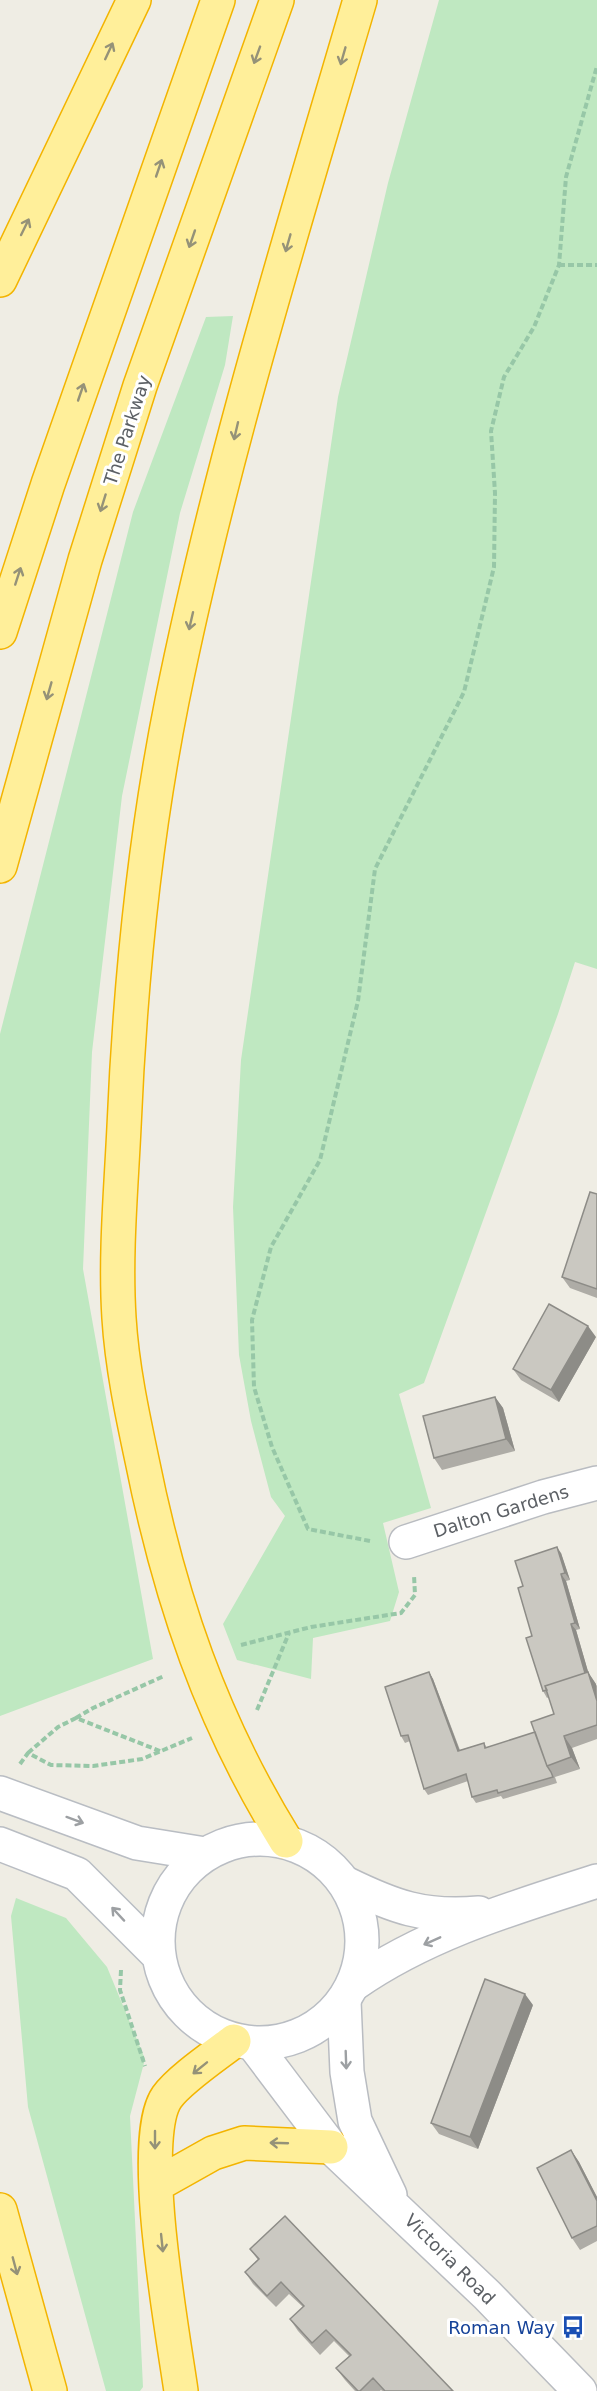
<svg xmlns="http://www.w3.org/2000/svg" width="597" height="2391" viewBox="0 0 597 2391" font-family="'DejaVu Sans',sans-serif">
<style>
.green{fill:#bfe8c1}
.lines{fill:none;stroke-linecap:round;stroke-linejoin:round}
.minor-casing{stroke:#b9bcc1;stroke-width:36}
.tertiary-casing{stroke:#b9bcc1;stroke-width:36}
.secondary-casing{stroke:#b9bdc3;stroke-width:36}
.trunk-casing{stroke:#f3b400;stroke-width:36}
.path{stroke:#97c7a7;stroke-width:4;stroke-dasharray:6 3;stroke-linecap:butt}
.minor{stroke:#fff;stroke-width:33}
.tertiary{stroke:#fff;stroke-width:33}
.secondary{stroke:#fff;stroke-width:33}
.trunk{stroke:#ffef9a;stroke-width:33}
.wall{fill:#aeaca6}
.shaded-wall{fill:#8d8c87}
.building{fill:#cac8c1;stroke:#8d8c87;stroke-width:1.5}
.oneway{stroke:#959278}
.oneway2{stroke:#9da0a3}
.labels{text-anchor:middle;dominant-baseline:central;stroke-width:6;stroke-linejoin:round;paint-order:stroke}
.street-label{font-size:18px;fill:#5c6065;stroke:#fff}
.transit-label{font-size:18px;fill:#164399;stroke:#fff;text-anchor:end}
</style>
<rect width="100%" height="100%" fill="#efede4"/>
<path class="green" d="M439,0H597V969L575,962L558,1014L424,1383L399,1394L431,1508L383,1523L399,1592L390,1621L313,1638L311,1679L237,1660L223,1624L285,1516L271,1497L251,1421L239,1355L233,1207L241,1060L338,397L388,183Z
M233,316L225,365L180,513L122,796L92,1052L83,1269L153,1659L0,1716V1034L133,512L206,317Z
M16,1898L66,1918L107,1967L145,2059L130,2116L143,2387L140,2391H106L28,2107L11,1916Z"/>
<g class="lines">
<g class="minor-casing">
<path id="minor" d="M406,1542L543,1497L597,1483"/>
</g>
<g class="tertiary-casing">
<path id="tertiary" d="M345,1883C394,1907 424,1918 479,1913
M354,1984C427,1933 513,1908 597,1881
M344,2001L347,2072L355,2121L390,2195
M254,2045L331,2147L487,2295L580,2391"/>
</g>
<g class="secondary-casing">
<path id="secondary" d="M0,1793L137,1843L205,1854
M158 1941a102 102 0 1 1 204 0a102 102 0 1 1-204 0Z
M0,1844L77,1874L159,1956"/>
</g>
<g class="trunk-casing">
<path id="trunk" d="M0,280L134,0
M0,632L48,484L218,0
M0,866L85,560L140,386L277,0
M286,1841C211,1720 170,1599 142,1460C132,1413 122,1366 119,1318C115,1255 121,1190 124,1127C130,985 144,841 172,701C220,463 292,232 360,0
M156,2185L213,2153L244,2143L331,2147
M0,2210L50,2391
M181,2391C173,2334 137,2139 167,2097C180,2079 216,2055 234,2041"/>
</g>
<path class="path" d="M559,265H597
M370,1541L308,1529L272,1447L254,1387L252,1320L271,1247L320,1160L358,1001L375,869L464,692L494,567L495,493L491,431L504,377L534,327L559,265L566,177L597,66
M241,1645L311,1627L401,1613L415,1595L414,1575
M257,1710L289,1633
M160,1751L76,1718L93,1708L164,1676
M28,1753L58,1727L76,1718
M20,1764L28,1753L51,1765L93,1766L142,1759L192,1738
M121,1970L120,1990L145,2066"/>
<use href="#minor" class="minor"/>
<use href="#tertiary" class="tertiary"/>
<use href="#secondary" class="secondary"/>
<use href="#trunk" class="trunk"/>
</g>
<path class="wall" d="M597,1194V1298L570,1288L562,1277Z
M596,1337L559,1402L521,1380L513,1369Z
M495,1397L503,1408L515,1451L442,1470L434,1458Z
M561,1553L570,1580L566,1581L580,1629L576,1630L588,1672L597,1686V1739L572,1748L580,1769L555,1777L557,1783L503,1799L501,1796L476,1803L472,1797L468,1781L428,1795L424,1789L410,1741L405,1743L401,1736L429,1672L433,1679L460,1750L484,1743L487,1748L535,1732L554,1714L549,1697L547,1698L543,1691L523,1586Z
M533,2005L478,2149L439,2134L431,2123Z
M571,2150L579,2162L597,2197V2241L580,2250L572,2238Z
M250,2249L453,2391H382L381,2390L380,2391H355L345,2380L336,2368L349,2356L334,2341L320,2355L298,2331L290,2319L303,2307L289,2294L276,2307L253,2284L245,2272L258,2260Z"/>
<path class="shaded-wall" d="M588,1326L596,1337L559,1402L551,1390Z
M495,1397L503,1408L515,1451L506,1439Z
M557,1547L561,1553L570,1580L565,1573Z
M561,1574L566,1581L580,1629L575,1623Z
M571,1624L576,1630L592,1685L587,1679Z
M429,1672L433,1679L462,1757L458,1751Z
M588,1672L596,1684L597,1701Z
M564,1736L572,1748L580,1769L571,1757Z
M525,1994L533,2005L478,2149L470,2137Z
M571,2150L579,2162L597,2197V2201Z"/>
<path class="building" d="M590,1192L597,1194V1289L562,1277Z
M549,1304L588,1326L551,1390L513,1369Z
M495,1397L506,1439L434,1458L423,1416Z
M557,1547L565,1573L561,1574L575,1623L571,1624L585,1673L545,1686L547,1690L543,1691L526,1638L532,1636L518,1588L523,1586L515,1561Z
M429,1672L458,1751L484,1743L485,1748L535,1732L547,1766L551,1772L553,1777L498,1793L497,1790L472,1797L466,1774L424,1789L408,1735L401,1736L385,1687Z
M588,1672L597,1701V1725L564,1736L571,1757L547,1766L531,1722L554,1714L545,1686Z
M485,1979L525,1994L470,2137L431,2123Z
M571,2150L597,2201V2226L572,2238L537,2168Z
M285,2216L453,2391H385L373,2378L360,2391H358L336,2368L351,2355L326,2330L312,2343L290,2319L304,2306L281,2282L267,2296L245,2272L259,2259L250,2249Z"/>
<defs><path id="oneway-shaft" d="M-6 0H5M1.5-3L5.5 0L1.5 3" fill="none" stroke-width="1.6" stroke-linecap="round" stroke-linejoin="round" transform="scale(1.5)"/></defs>
<g class="oneway">
<use href="#oneway-shaft" transform="translate(109 51) rotate(-65)"/>
<use href="#oneway-shaft" transform="translate(257 55) rotate(110)"/>
<use href="#oneway-shaft" transform="translate(343 56) rotate(106)"/>
<use href="#oneway-shaft" transform="translate(159 168) rotate(-71)"/>
<use href="#oneway-shaft" transform="translate(25 227) rotate(-64)"/>
<use href="#oneway-shaft" transform="translate(192 239) rotate(109)"/>
<use href="#oneway-shaft" transform="translate(288 243) rotate(106)"/>
<use href="#oneway-shaft" transform="translate(81 392) rotate(-71)"/>
<use href="#oneway-shaft" transform="translate(236 431) rotate(103)"/>
<use href="#oneway-shaft" transform="translate(103 503) rotate(107)"/>
<use href="#oneway-shaft" transform="translate(18 576) rotate(-72)"/>
<use href="#oneway-shaft" transform="translate(191 621) rotate(103)"/>
<use href="#oneway-shaft" transform="translate(49 691) rotate(106)"/>
<use href="#oneway-shaft" transform="translate(200 2068) rotate(141)"/>
<use href="#oneway-shaft" transform="translate(155 2140) rotate(90)"/>
<use href="#oneway-shaft" transform="translate(279 2143) rotate(-178)"/>
<use href="#oneway-shaft" transform="translate(162 2243) rotate(84)"/>
<use href="#oneway-shaft" transform="translate(15 2266) rotate(75)"/>
</g>
<g class="oneway2">
<use href="#oneway-shaft" transform="translate(75 1820) rotate(20)"/>
<use href="#oneway-shaft" transform="translate(118 1914) rotate(-133)"/>
<use href="#oneway-shaft" transform="translate(432 1941) rotate(156)"/>
<use href="#oneway-shaft" transform="translate(346 2060) rotate(88)"/>
</g>
<defs>
<g id="bus-bare" transform="scale(1.8)"><path d="M-5-6H5V4H4V6H2V4H-2V6H-4V4H-5ZM-3.5-4V0h7V-4ZM-3.5 1.2v1.5H-2V1.2ZM2 1.2v1.5H3.5V1.2Z" fill="#1a4fb4" stroke="#fff" stroke-width="2.5" paint-order="stroke"/></g>
</defs>
<g fill-rule="evenodd">
<use href="#bus-bare" x="573" y="2327"/>
</g>
<g class="labels">
<g class="street-label">
<text transform="translate(127 430) rotate(-72)">The Parkway</text>
<text transform="translate(501 1511) rotate(-17)">Dalton Gardens</text>
<text transform="translate(450 2259) rotate(45)">Victoria Road</text>
</g>
<g class="transit-label">
<text x="555" y="2327">Roman Way</text>
</g>
</g>
</svg>
